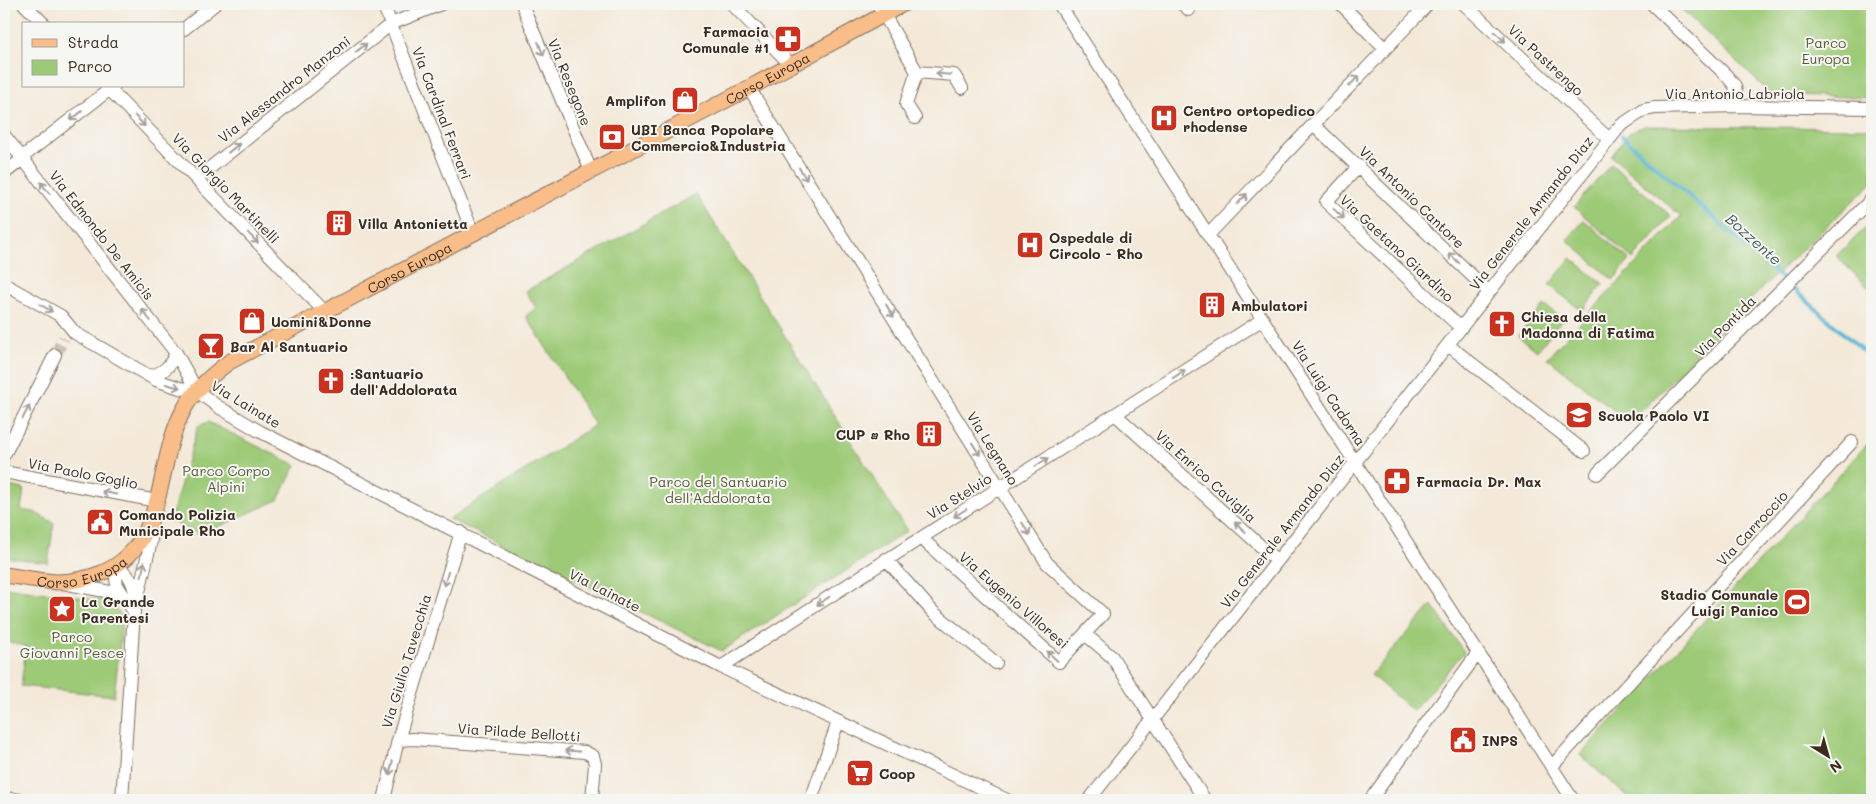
<svg xmlns="http://www.w3.org/2000/svg" width="1876" height="804" viewBox="0 0 1876 804" font-family="Mali,sans-serif">
<style>
.green{fill:#9dca77;stroke:#6c7a4a}
.lines{fill:none;stroke-linecap:round;stroke-linejoin:round}
.stream{stroke:#55b3d3;stroke-width:4}
.minor-tunnel{stroke:#cfc3b4;stroke-width:12;stroke-dasharray:12 6;stroke-linecap:butt}
.minor-casing{stroke:#7c6d5f;stroke-width:14}
.major-casing{stroke:#7c6d5f;stroke-width:17}
.minor{stroke:#fff;stroke-width:12}
.major{stroke:#f8bd88;stroke-width:15}
.oneway{stroke:#a79f9a}
.labels{text-anchor:middle;dominant-baseline:central;stroke-width:4;stroke-linejoin:round;paint-order:stroke}
.poi-label{font-size:14px;font-weight:bold;fill:#3b2a1e;stroke:#f6f6f2;text-anchor:start}
.park-label{font-size:14px;fill:#585a39;stroke:#f6f6f2}
.street-label{font-size:14px;fill:#3b2a1e;stroke:#f6f6f2}
.water-label{font-size:15px;font-style:italic;fill:#445a5d;stroke:#f6f6f2}
</style>
<rect width="100%" height="100%" fill="#f6f6f2"/>
<filter id="ink" filterUnits="userSpaceOnUse"><feTurbulence type="fractalNoise" baseFrequency=".02" numOctaves="2"/><feDisplacementMap in="SourceGraphic" scale="10" xChannelSelector="R" yChannelSelector="G"/><feConvolveMatrix kernelMatrix="1 2 1 2 8 2 1 2 1" color-interpolation-filters="sRGB"/></filter>
<filter id="wash" filterUnits="userSpaceOnUse"><feTurbulence type="fractalNoise" baseFrequency=".0096" numOctaves="4" result="noise"/><feDisplacementMap in="SourceGraphic" scale="20" xChannelSelector="R" yChannelSelector="G"/><feGaussianBlur stdDeviation="1.12" result="paint"/><feColorMatrix in="noise" values="0 0 0 0 0 0 0 0 0 0 0 0 0 0 0 0 0 1.4 0 .05"/><feComposite in="paint" operator="in"/></filter>
<g filter="url(#wash)">
<rect width="100%" height="100%" fill="#f4e9d9"/>
<path class="green" d="M1676,4H1872V98L1771,94Z
M1644,126L1872,128V183L1764,286L1630,423L1547,358L1681,216L1611,156L1630,132Z
M1611,164L1671,216L1633,259L1574,207Z
M696,194L907,531L722,651L449,519L595,425L526,316L536,308L526,291Z
M1584,220L1630,260L1613,280L1567,240Z
M1872,222V291L1836,256Z
M1571,258L1603,284L1582,311L1549,285Z
M1544,305L1563,319L1537,351L1518,336Z
M208,422L296,465L278,500L200,535L170,521L198,426Z
M1872,439V800H1631L1580,755Z
M4,485L24,489L21,510L34,512L54,523L48,563L4,557Z
M4,587L108,601L123,617L114,696L21,686L26,646L7,642L10,613L4,612Z
M1432,605L1464,652L1413,711L1371,675Z"/>
<g class="lines">
<path class="stream" d="M1622,136L1872,359"/>
</g>
</g>
<g filter="url(#ink)">
<g class="lines">
<path class="minor-tunnel" d="M55,355L64,338"/>
<g class="minor-casing">
<path id="minor" d="M24,4L44,24
M383,4L473,233
M522,4L591,171
M732,4L791,65
M878,4L917,72L906,104L915,118
M1059,4L1573,800
M1182,4L1189,10
M1341,4L1385,49
M1464,4L1608,138
M1652,4L1727,76L1735,86L1738,106
M184,29L215,4
M917,72L954,75L962,88
M106,86L325,312
M749,88L1047,563L1103,614L1059,662L921,538
M1313,124L1489,292
M4,135L176,353L197,391L217,406L259,431L721,667L1007,800
M21,158L114,86
M1359,166L1326,202L1461,328
M4,174L22,159
M196,179L391,24L441,4
M1209,234L1428,4
M4,284L61,316L75,333L156,380L180,388L197,391
M1448,345L1584,451
M150,376C164,373 170,366 176,353
M1116,415L1276,560
M4,455L55,355
M4,472L157,501
M1597,474L1872,199
M886,559L933,612L996,663
M63,583L110,592L124,601
M138,596L151,541L150,526
M1085,634L1112,657L1205,800
M721,667C901,549 1083,436 1263,319
M398,740L413,739L585,752L593,756L595,764L592,800
M1552,766L1852,442
M4,798L20,800
M122,800L135,595C134,582 127,571 114,566L117,585L134,612
M384,800L398,740L461,532
M811,800L838,722
M1089,800L1620,126L1644,110L1655,108L1738,106L1872,108
M1370,800L1478,653"/>
</g>
<g class="major-casing">
<g id="major">
<path id="s1" d="M4,575C21,577 39,581 57,582C71,582 89,578 102,573C167,545 155,469 181,415C191,393 210,376 229,362L749,88L903,4"/>
</g>
</g>
<use href="#minor" class="minor"/>
<use href="#major" class="major"/>
</g>
<defs><path id="oneway-shaft" d="M-6 0H5M1.5-3L5.5 0L1.5 3" fill="none" stroke-width="1.6" stroke-linecap="round" stroke-linejoin="round" transform="scale(1.25)"/></defs>
<g class="oneway">
<use href="#oneway-shaft" transform="translate(1500 37) rotate(43)"/>
<use href="#oneway-shaft" transform="translate(361 48) rotate(-38)"/>
<use href="#oneway-shaft" transform="translate(541 49) rotate(68)"/>
<use href="#oneway-shaft" transform="translate(943 74) rotate(-175)"/>
<use href="#oneway-shaft" transform="translate(1354 81) rotate(-47)"/>
<use href="#oneway-shaft" transform="translate(76 116) rotate(142)"/>
<use href="#oneway-shaft" transform="translate(140 121) rotate(46)"/>
<use href="#oneway-shaft" transform="translate(234 148) rotate(-38)"/>
<use href="#oneway-shaft" transform="translate(803 174) rotate(58)"/>
<use href="#oneway-shaft" transform="translate(45 188) rotate(-128)"/>
<use href="#oneway-shaft" transform="translate(1242 199) rotate(-46)"/>
<use href="#oneway-shaft" transform="translate(1339 214) rotate(43)"/>
<use href="#oneway-shaft" transform="translate(253 238) rotate(46)"/>
<use href="#oneway-shaft" transform="translate(1454 258) rotate(-136)"/>
<use href="#oneway-shaft" transform="translate(46 308) rotate(30)"/>
<use href="#oneway-shaft" transform="translate(890 311) rotate(58)"/>
<use href="#oneway-shaft" transform="translate(146 315) rotate(-128)"/>
<use href="#oneway-shaft" transform="translate(1179 374) rotate(-33)"/>
<use href="#oneway-shaft" transform="translate(173 386) rotate(16)"/>
<use href="#oneway-shaft" transform="translate(26 412) rotate(-63)"/>
<use href="#oneway-shaft" transform="translate(976 449) rotate(58)"/>
<use href="#oneway-shaft" transform="translate(1042 462) rotate(-32)"/>
<use href="#oneway-shaft" transform="translate(109 493) rotate(-169)"/>
<use href="#oneway-shaft" transform="translate(960 513) rotate(148)"/>
<use href="#oneway-shaft" transform="translate(1240 527) rotate(-138)"/>
<use href="#oneway-shaft" transform="translate(1026 529) rotate(59)"/>
<use href="#oneway-shaft" transform="translate(143 569) rotate(-79)"/>
<use href="#oneway-shaft" transform="translate(446 579) rotate(107)"/>
<use href="#oneway-shaft" transform="translate(823 601) rotate(147)"/>
<use href="#oneway-shaft" transform="translate(1052 656) rotate(-138)"/>
<use href="#oneway-shaft" transform="translate(572 751) rotate(-176)"/>
<use href="#oneway-shaft" transform="translate(391 768) rotate(103)"/>
</g>
</g>
<defs>
<g id="pharmacy-square" transform="scale(1.4375)"><rect x="-9" y="-9" width="18" height="18" rx="4" fill="#c8321e" stroke="#f6f6f2"/><path d="M-2-6h4v4h4v4h-4v4h-4v-4h-4v-4h4Z" fill="#fff"/></g>
<g id="shop-square" transform="scale(1.4375)"><rect x="-9" y="-9" width="18" height="18" rx="4" fill="#c8321e" stroke="#f6f6f2"/><path d="M-5-2.5h2.3a2.7 3.5 0 0 1 5.4 0H5L5.5 6h-11ZM-1.5-2.5h3a1.5 2.3 0 0 0-3 0Z" fill="#fff"/></g>
<g id="hospital-square" transform="scale(1.4375)"><rect x="-9" y="-9" width="18" height="18" rx="4" fill="#c8321e" stroke="#f6f6f2"/><path d="M-5-5h3v3.5h4V-5h3V5h-3V1.5h-4V5h-3Z" fill="#fff"/></g>
<g id="bank-square" transform="scale(1.4375)"><rect x="-9" y="-9" width="18" height="18" rx="4" fill="#c8321e" stroke="#f6f6f2"/><path d="M-6-4H6V4H-6ZM0-2.3a2.3 2.3 0 1 0 0 4.6a2.3 2.3 0 1 0 0-4.6Z" fill="#fff"/></g>
<g id="building-square" transform="scale(1.4375)"><rect x="-9" y="-9" width="18" height="18" rx="4" fill="#c8321e" stroke="#f6f6f2"/><path d="M-4-6H4V6H1V3H-1V6H-4ZM-2.5-4.3h1.7v1.8h-1.7ZM.8-4.3h1.7v1.8H.8ZM-2.5-1h1.7V.8h-1.7ZM.8-1h1.7V.8H.8Z" fill="#fff"/></g>
<g id="church-square" transform="scale(1.4375)"><rect x="-9" y="-9" width="18" height="18" rx="4" fill="#c8321e" stroke="#f6f6f2"/><path d="M-1.2-6h2.4v3.5h3.3v2.4h-3.3V6h-2.4V-.1h-3.3v-2.4h3.3Z" fill="#fff"/></g>
<g id="bar-square" transform="scale(1.4375)"><rect x="-9" y="-9" width="18" height="18" rx="4" fill="#c8321e" stroke="#f6f6f2"/><path d="M-6-5H6L.8 .8V4.5H3.5V6h-7V4.5H-.8V.8Z" fill="#fff"/></g>
<g id="school-square" transform="scale(1.4375)"><rect x="-9" y="-9" width="18" height="18" rx="4" fill="#c8321e" stroke="#f6f6f2"/><path d="M0-5L7-2L0 1L-7-2ZM-4 1L0 2.5L4 1V4Q0 6-4 4Z" fill="#fff"/></g>
<g id="civic-square" transform="scale(1.4375)"><rect x="-9" y="-9" width="18" height="18" rx="4" fill="#c8321e" stroke="#f6f6f2"/><path d="M-.6-6.5H3V-4.5H.6V-3L4-1V1h2V6H-6V1h2V-1L-.6-3ZM-1.2 2.5V6h2.4V2.5Z" fill="#fff"/></g>
<g id="stadium-square" transform="scale(1.4375)"><rect x="-9" y="-9" width="18" height="18" rx="4" fill="#c8321e" stroke="#f6f6f2"/><path d="M0-5a6.5 5 0 1 0 0 10a6.5 5 0 1 0 0-10ZM-3.5-1.8h7v3.6h-7Z" fill="#fff"/></g>
<g id="sight-square" transform="scale(1.4375)"><rect x="-9" y="-9" width="18" height="18" rx="4" fill="#c8321e" stroke="#f6f6f2"/><path d="M0-6L1.8-2.2L6-1.7L2.9 1.2L3.7 5.4L0 3.3L-3.7 5.4L-2.9 1.2L-6-1.7L-1.8-2.2Z" fill="#fff"/></g>
<g id="supermarket-square" transform="scale(1.4375)"><rect x="-9" y="-9" width="18" height="18" rx="4" fill="#c8321e" stroke="#f6f6f2"/><path d="M-6-5.5h2.5l.6 2H6L4.5 2H-2.5L-4.4-4H-6ZM-1.5 3.2a1.3 1.3 0 1 0 .1 0ZM3 3.2a1.3 1.3 0 1 0 .1 0Z" fill="#fff"/></g>
</defs>
<g fill-rule="evenodd">
<use href="#pharmacy-square" x="788" y="39"/>
<use href="#shop-square" x="685" y="100"/>
<use href="#hospital-square" x="1164" y="118"/>
<use href="#bank-square" x="612" y="137"/>
<use href="#building-square" x="339" y="223"/>
<use href="#hospital-square" x="1030" y="245"/>
<use href="#building-square" x="1212" y="305"/>
<use href="#shop-square" x="252" y="321"/>
<use href="#church-square" x="1502" y="324"/>
<use href="#bar-square" x="211" y="346"/>
<use href="#church-square" x="331" y="381"/>
<use href="#school-square" x="1579" y="415"/>
<use href="#building-square" x="929" y="434"/>
<use href="#pharmacy-square" x="1397" y="481"/>
<use href="#civic-square" x="100" y="522"/>
<use href="#stadium-square" x="1797" y="602"/>
<use href="#sight-square" x="62" y="609"/>
<use href="#civic-square" x="1463" y="740"/>
<use href="#supermarket-square" x="860" y="773"/>
</g>
<g class="labels">
<g class="poi-label">
<text x="769" y="31" text-anchor="end">Farmacia<tspan x="769" dy="16">Comunale #1</tspan></text>
<text x="666" y="100" text-anchor="end">Amplifon</text>
<text x="1183" y="110">Centro ortopedico<tspan x="1183" dy="16">rhodense</tspan></text>
<text x="631" y="129">UBI Banca Popolare<tspan x="631" dy="16">Commercio&amp;Industria</tspan></text>
<text x="358" y="223">Villa Antonietta</text>
<text x="1049" y="237">Ospedale di<tspan x="1049" dy="16">Circolo - Rho</tspan></text>
<text x="1231" y="305">Ambulatori</text>
<text x="1521" y="316">Chiesa della<tspan x="1521" dy="16">Madonna di Fatima</tspan></text>
<text x="271" y="321">Uomini&amp;Donne</text>
<text x="230" y="346">Bar Al Santuario</text>
<text x="350" y="373">:Santuario<tspan x="350" dy="16">dell'Addolorata</tspan></text>
<text x="1598" y="415">Scuola Paolo VI</text>
<text x="910" y="434" text-anchor="end">CUP • Rho</text>
<text x="1416" y="481">Farmacia Dr. Max</text>
<text x="119" y="514">Comando Polizia<tspan x="119" dy="16">Municipale Rho</tspan></text>
<text x="1778" y="594" text-anchor="end">Stadio Comunale<tspan x="1778" dy="16">Luigi Panico</tspan></text>
<text x="81" y="601">La Grande<tspan x="81" dy="16">Parentesi</tspan></text>
<text x="1482" y="740">INPS</text>
<text x="879" y="773">Coop</text>
</g>
<g class="park-label">
<text x="1826" y="42">Parco<tspan x="1826" dy="16">Europa</tspan></text>
<text x="226" y="470">Parco Corpo<tspan x="226" dy="16">Alpini</tspan></text>
<text x="718" y="481">Parco del Santuario<tspan x="718" dy="16">dell'Addolorata</tspan></text>
<text x="72" y="636">Parco<tspan x="72" dy="16">Giovanni Pesce</tspan></text>
</g>
<g class="street-label">
<text transform="translate(1546 60) rotate(43)">Via Pastrengo</text>
<text stroke="none"><textPath href="#s1" startOffset="964">Corso Europa</textPath></text>
<text transform="translate(570 82) rotate(68)">Via Resegone</text>
<text transform="translate(284 89) rotate(-38)">Via Alessandro Manzoni</text>
<text x="1735" y="93">Via Antonio Labriola</text>
<text transform="translate(442 113) rotate(69)">Via Cardinal Ferrari</text>
<text transform="translate(226 188) rotate(46)">Via Giorgio Martinelli</text>
<text transform="translate(1412 197) rotate(44)">Via Antonio Cantore</text>
<text transform="translate(1531 213) rotate(-52)">Via Generale Armando Diaz</text>
<text transform="translate(102 235) rotate(52)">Via Edmondo De Amicis</text>
<text transform="translate(1397 248) rotate(43)">Via Gaetano Giardino</text>
<text stroke="none"><textPath href="#s1" startOffset="559">Corso Europa</textPath></text>
<text transform="translate(1725 326) rotate(-45)">Via Pontida</text>
<text transform="translate(1329 393) rotate(57)">Via Luigi Cadorna</text>
<text transform="translate(246 404) rotate(31)">Via Lainate</text>
<text transform="translate(993 448) rotate(58)">Via Legnano</text>
<text transform="translate(83 473) rotate(11)">Via Paolo Goglio</text>
<text transform="translate(1206 476) rotate(42)">Via Enrico Caviglia</text>
<text transform="translate(959 496) rotate(-32)">Via Stelvio</text>
<text transform="translate(1752 528) rotate(-47)">Via Carroccio</text>
<text transform="translate(1282 531) rotate(-52)">Via Generale Armando Diaz</text>
<text stroke="none"><textPath href="#s1" startOffset="80">Corso Europa</textPath></text>
<text transform="translate(605 590) rotate(27)">Via Lainate</text>
<text transform="translate(1014 600) rotate(41)">Via Eugenio Villoresi</text>
<text transform="translate(406 661) rotate(-73)">Via Giulio Tavecchia</text>
<text transform="translate(519 732) rotate(4)">Via Pilade Bellotti</text>
</g>
<g class="water-label">
<text transform="translate(1754 239) rotate(42)">Bozzente</text>
</g>
</g>
<rect width="1876" height="804" fill="none" stroke="#f6f6f2" stroke-width="20"/>
<rect x="22" y="22" width="162" height="65" fill="#f6f6f2" stroke="#aba49d"/>
<rect x="32" y="39" width="25" height="8" fill="#f8bd88" stroke="#aba49d"/>
<text x="68" y="48" font-size="15" fill="#3b2a1e">Strada</text>
<rect x="32" y="60" width="25" height="15" fill="#9dca77" stroke="#aba49d"/>
<text x="68" y="72" font-size="15" fill="#3b2a1e">Parco</text>
<g transform="translate(1828 756) rotate(143)" stroke="#f6f6f2" stroke-width="4" paint-order="stroke">
<path d="M0-4L9 19L0 12L-9 19Z" fill="#3b2a1e"/>
<text y="-8" font-size="14" font-weight="bold" text-anchor="middle" fill="#3b2a1e">N</text>
</g>
</svg>
